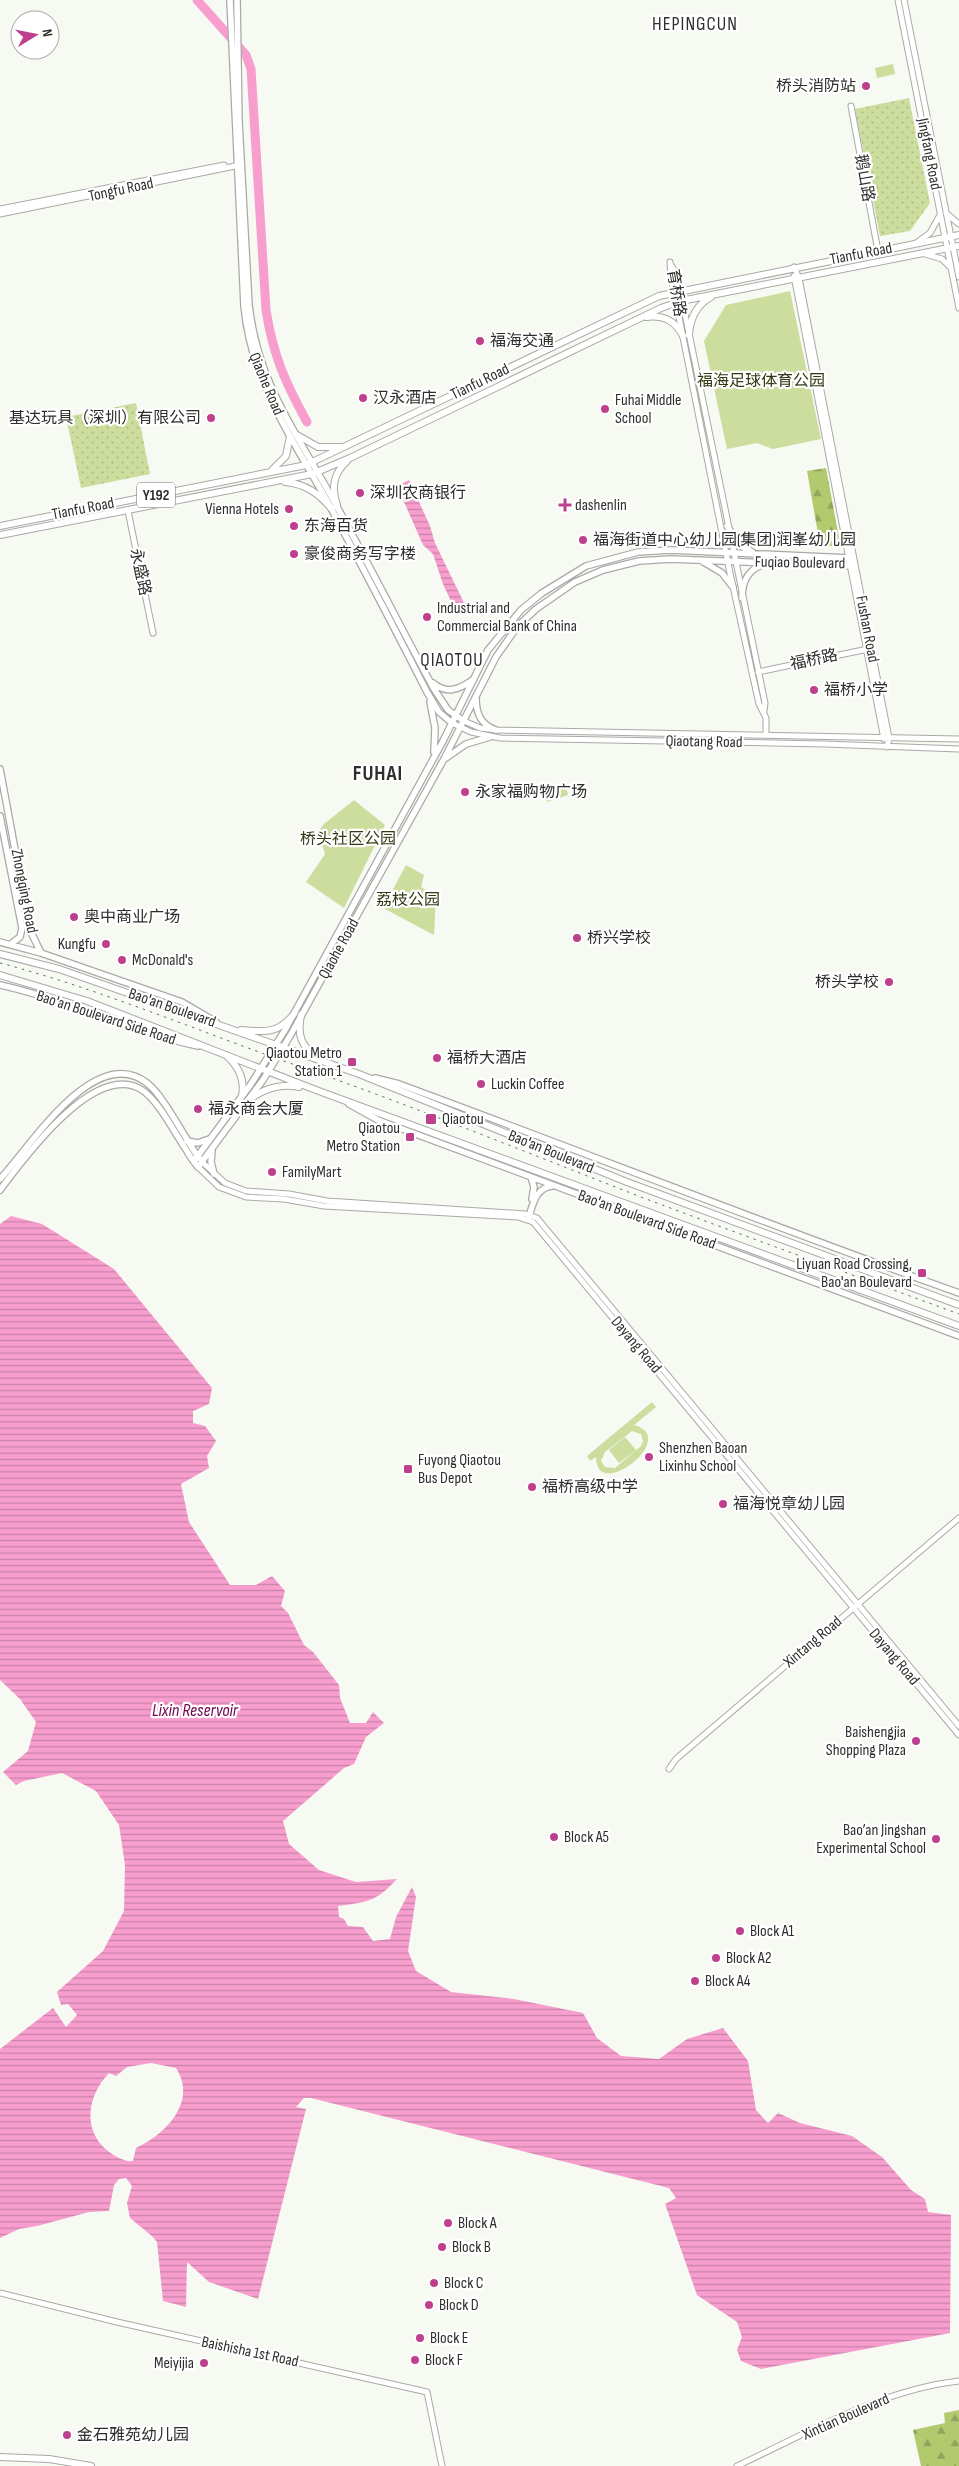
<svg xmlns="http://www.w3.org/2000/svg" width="959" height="2466" viewBox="0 0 959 2466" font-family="'Sofia Sans Condensed','Noto Sans SC',sans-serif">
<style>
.grass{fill:url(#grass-dots)}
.forest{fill:url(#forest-firs)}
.park{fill:#ccdd9d;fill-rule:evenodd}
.water{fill:url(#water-rules);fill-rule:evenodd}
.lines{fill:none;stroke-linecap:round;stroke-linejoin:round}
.river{stroke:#f79ece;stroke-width:9}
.tertiary-casing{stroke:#a8aaa5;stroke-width:7}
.secondary-casing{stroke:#a8aaa5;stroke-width:8}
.primary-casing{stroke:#a8aaa5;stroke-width:8}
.tertiary{stroke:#fff;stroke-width:5}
.secondary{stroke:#fff;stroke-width:5.5}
.primary{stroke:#fff;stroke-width:6}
.rail{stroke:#6b6d69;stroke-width:1;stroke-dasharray:2.5 5;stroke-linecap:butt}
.poi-dot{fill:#be408d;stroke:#fff;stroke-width:2}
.labels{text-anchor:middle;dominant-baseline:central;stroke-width:4.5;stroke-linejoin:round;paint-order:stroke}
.shield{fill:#fff;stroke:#6d6d6c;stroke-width:1}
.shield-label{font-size:15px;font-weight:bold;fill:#2e2f2d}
.poi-label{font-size:16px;fill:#2e2f2d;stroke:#fff;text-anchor:start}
.street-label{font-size:16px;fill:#2e2f2d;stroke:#fff}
.park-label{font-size:16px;fill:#323a14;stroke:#fff}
.water-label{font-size:18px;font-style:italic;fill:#70044e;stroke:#fff}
.quarter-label{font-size:19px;letter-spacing:1px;fill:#2e2f2d;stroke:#fff}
.district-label{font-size:21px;font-weight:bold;letter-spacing:1px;fill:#2e2f2d;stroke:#fff}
</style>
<defs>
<pattern id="grass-dots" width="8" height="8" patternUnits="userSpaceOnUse" patternTransform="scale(1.25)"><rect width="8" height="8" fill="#ccdd9d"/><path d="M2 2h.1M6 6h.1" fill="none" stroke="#b0be88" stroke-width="1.8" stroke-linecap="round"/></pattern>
<pattern id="forest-firs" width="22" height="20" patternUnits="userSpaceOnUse" patternTransform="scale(1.25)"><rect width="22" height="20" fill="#b3c96e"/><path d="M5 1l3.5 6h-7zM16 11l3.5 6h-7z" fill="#92a45b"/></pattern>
<pattern id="water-rules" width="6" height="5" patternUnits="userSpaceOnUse" patternTransform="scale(1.25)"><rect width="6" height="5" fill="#f79ece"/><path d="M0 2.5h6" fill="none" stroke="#c881a8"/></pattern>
</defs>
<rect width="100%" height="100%" fill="#f7f9f3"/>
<path class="grass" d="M909,98L930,203L910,231L880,236L855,109Z
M136,403L150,474L81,488L66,417Z"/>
<path class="forest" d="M826,468L839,538L833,546L820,545L807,471Z
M959,2410V2466H921L913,2430L945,2423L944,2413Z"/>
<path class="park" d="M893,64L895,74L877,78L875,68Z
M790,291L821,439L773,449L757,443L727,449L704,341L726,305Z
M565,784L568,795L547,802L544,790Z
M354,800L385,825L344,908L306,882L325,854L318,832L324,824Z
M406,865L424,875L421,887L436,896L434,935L383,908Z
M652,1402L656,1407L634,1425C681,1437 596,1504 596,1457L590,1461L587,1456ZM632,1431L641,1434L643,1441L641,1446L615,1468L605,1467L601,1461L605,1452Z
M625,1437L636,1450L619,1463L609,1450Z"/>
<path class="water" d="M409,480L430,526L435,543L466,607L456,612L443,584L433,554L423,545L397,486Z
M11,1216L42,1224L114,1269L212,1388L209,1404L193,1411V1423L205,1426L216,1441L207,1456L209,1468L181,1484L189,1522L230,1585H256L272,1576L285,1591L281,1606L288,1613L304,1645L313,1652L339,1685L340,1698L350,1723H366L373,1712L384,1723L366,1737L354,1764L344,1768L283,1821L289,1844L319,1870L356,1882L397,1879C376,1902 367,1902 338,1906L339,1917L344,1919L348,1926L363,1927L373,1941L390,1939L396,1917L412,1887L416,1897L408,1951L416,1971L451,1992L514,1999L583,2013L597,2038L621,2056L659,2059L687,2039L723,2028L748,2061L756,2110L768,2123L778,2113L800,2123L852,2136L882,2157L911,2190L925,2199L928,2212L951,2215L950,2333L761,2369L741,2361L737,2350L742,2337L737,2322L697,2295L665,2204L676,2198L669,2188L311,2098H304L296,2107L306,2109L258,2299L209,2282L187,2262L186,2307L163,2301L157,2242L153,2237L130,2218L127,2203L132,2186L126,2178L119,2179L114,2185L109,2211L89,2212L37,2226L19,2229L0,2238V2049L53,2008L66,2027L77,2015L68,2004L61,2005L57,1992L103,1951L124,1911L125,1865L119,1825L96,1791L62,1773L24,1781L16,1785L3,1772L28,1751L36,1722L20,1699L0,1680V1224ZM151,2063L176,2068C198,2102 165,2135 136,2148L133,2161C124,2162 116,2157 108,2151C81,2130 88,2095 109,2073L116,2076L127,2067Z"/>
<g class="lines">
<path class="river" d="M197,0L246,55L251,69L266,310C273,355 285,382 307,422"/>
<g class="tertiary-casing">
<path id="tertiary" d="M898,0L959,308
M904,0L959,277
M851,106L878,251
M0,209L224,165
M946,213L959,224
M0,214L240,165
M916,243L930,233L940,215
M925,254L942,259L950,267
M670,262L671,277L730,573L759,704L766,718V734
M671,265L677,275L765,703L764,711
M794,267L799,278L889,738L887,747
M794,276L884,739
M128,511L153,633
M758,672L868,649
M464,721L480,728L496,730L959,739
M452,723L471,732L500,738L825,744L959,749
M202,1162L225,1183L246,1191L289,1194L327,1201L526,1214L537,1218L959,1726
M198,1167L219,1187L246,1197L284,1199L324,1206L518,1217L533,1222L959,1735
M669,1769L676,1759L959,1518
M0,2293L117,2322L427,2392L442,2466
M737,2466C808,2433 880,2390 959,2381"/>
</g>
<g class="secondary-casing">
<path id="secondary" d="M230,0L244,306C252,387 295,441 332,510C364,570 396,631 427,692L439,712L452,723
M237,0L239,122L249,305C258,386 299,436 336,505C370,566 401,628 434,689L448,710L464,721
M727,526L740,545L752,552
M702,561L722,573L733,587
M742,598C742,581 748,569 765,564
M433,683C446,694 458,690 471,681
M476,698C476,714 481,725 496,730
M430,702L435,728L434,752
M446,758L466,744L490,737
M0,769L30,930L41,953
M0,816L22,928L20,937L11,944
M0,942L41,953L182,1002L216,1022
M0,985C68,1000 130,1032 198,1046
M375,1078L399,1084C586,1153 771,1226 959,1293
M349,1104L378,1120L959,1336
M187,1141L198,1143L209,1139
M212,1151L211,1162L214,1174
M531,1177L534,1187L532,1199
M0,1179C29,1149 94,1042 147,1083C164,1096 185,1139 199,1158
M0,1190C24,1158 95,1060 142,1090C159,1101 175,1134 187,1151C190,1157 194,1162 198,1167L263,1080L290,1036L444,759L496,657L517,627L536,609L575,582L603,570L639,561L671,559L850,566L854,562L849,558L671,550L638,552L586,566L542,593L521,610L488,650L443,741L285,1030L251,1084L194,1161
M528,1219C533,1205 535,1188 552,1186"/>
</g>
<g class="primary-casing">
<path id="primary" d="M646,317C663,315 675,320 683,336
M689,335C690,319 696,305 711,297
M297,435L318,447H341
M272,470L286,456L290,436
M285,482C306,484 318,493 332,509
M337,505C331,488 333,474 347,461
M0,526L306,465L659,296L959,235
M0,535L312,474L350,458L661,308L681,301L959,246
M0,954L59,969L359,1074L627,1182L959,1305
M0,975L87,1001L316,1090L959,1326
M301,1015C297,1035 301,1046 317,1058
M241,1030C265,1032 278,1034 294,1014
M227,1056C239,1067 245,1080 242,1096
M247,1102C261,1089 281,1083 299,1087
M0,2457L49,2459L91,2466"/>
</g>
<use href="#tertiary" class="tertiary"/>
<use href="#secondary" class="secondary"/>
<use href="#primary" class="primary"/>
<path class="rail" d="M0,963C103,990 200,1032 301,1067C415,1107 528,1153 641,1197C747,1237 853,1275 959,1314"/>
</g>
<g class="poi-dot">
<circle cx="866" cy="86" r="5"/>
<circle cx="480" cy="341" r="5"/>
<circle cx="363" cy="398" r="5"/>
<circle cx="605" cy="409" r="5"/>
<circle cx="211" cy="418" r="5"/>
<circle cx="360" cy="493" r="5"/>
<path d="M562.5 497.5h5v5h5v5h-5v5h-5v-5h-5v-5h5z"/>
<circle cx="289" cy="509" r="5"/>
<circle cx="294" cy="526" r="5"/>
<circle cx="583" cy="540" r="5"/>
<circle cx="294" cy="554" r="5"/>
<circle cx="427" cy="617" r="5"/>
<circle cx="814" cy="690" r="5"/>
<circle cx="465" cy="792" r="5"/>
<circle cx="74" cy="917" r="5"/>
<circle cx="577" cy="938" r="5"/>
<circle cx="106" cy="944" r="5"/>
<circle cx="122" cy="960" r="5"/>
<circle cx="889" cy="982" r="5"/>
<circle cx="437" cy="1058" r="5"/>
<rect x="347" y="1057" width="10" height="10" rx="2.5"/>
<circle cx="481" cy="1084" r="5"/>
<circle cx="198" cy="1109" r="5"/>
<rect x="425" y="1113" width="12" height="12" rx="2.5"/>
<rect x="405" y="1132" width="10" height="10" rx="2.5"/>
<circle cx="272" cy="1172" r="5"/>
<rect x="917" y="1268" width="10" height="10" rx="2.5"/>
<circle cx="649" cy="1457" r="5"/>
<rect x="403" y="1464" width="10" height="10" rx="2.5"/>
<circle cx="532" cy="1487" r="5"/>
<circle cx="723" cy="1504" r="5"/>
<circle cx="916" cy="1741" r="5"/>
<circle cx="554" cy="1837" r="5"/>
<circle cx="936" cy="1839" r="5"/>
<circle cx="740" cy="1931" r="5"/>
<circle cx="716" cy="1958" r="5"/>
<circle cx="695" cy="1981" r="5"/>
<circle cx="448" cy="2223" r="5"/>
<circle cx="442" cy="2247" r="5"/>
<circle cx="434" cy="2283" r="5"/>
<circle cx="429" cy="2305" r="5"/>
<circle cx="420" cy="2338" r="5"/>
<circle cx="415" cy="2360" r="5"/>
<circle cx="204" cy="2363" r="5"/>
<circle cx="67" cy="2435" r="5"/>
</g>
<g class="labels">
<rect class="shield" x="137" y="482.5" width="38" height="25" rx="4"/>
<g class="shield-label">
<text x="156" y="495">Y192</text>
</g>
<g class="poi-label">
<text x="856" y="86" text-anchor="end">桥头消防站</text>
<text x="490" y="341">福海交通</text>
<text x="373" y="398">汉永酒店</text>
<text x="615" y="400">Fuhai Middle<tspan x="615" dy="18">School</tspan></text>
<text x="201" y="418" text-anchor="end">基达玩具（深圳）有限公司</text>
<text x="370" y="493">深圳农商银行</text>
<text x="575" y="505">dashenlin</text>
<text x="279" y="509" text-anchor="end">Vienna Hotels</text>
<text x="304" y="526">东海百货</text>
<text x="593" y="540">福海街道中心幼儿园(集团)润峯幼儿园</text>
<text x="304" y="554">豪俊商务写字楼</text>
<text x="437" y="608">Industrial and<tspan x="437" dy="18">Commercial Bank of China</tspan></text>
<text x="824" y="690">福桥小学</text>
<text x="475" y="792">永家福购物广场</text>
<text x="84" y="917">奥中商业广场</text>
<text x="587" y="938">桥兴学校</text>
<text x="96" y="944" text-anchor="end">Kungfu</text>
<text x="132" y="960">McDonald's</text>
<text x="879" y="982" text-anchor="end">桥头学校</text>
<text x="342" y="1053" text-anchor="end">Qiaotou Metro<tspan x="342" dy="18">Station 1</tspan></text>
<text x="447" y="1058">福桥大酒店</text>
<text x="491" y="1084">Luckin Coffee</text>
<text x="208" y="1109">福永商会大厦</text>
<text x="442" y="1119">Qiaotou</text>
<text x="400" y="1128" text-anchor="end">Qiaotou<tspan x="400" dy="18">Metro Station</tspan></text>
<text x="282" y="1172">FamilyMart</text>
<text x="912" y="1264" text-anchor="end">Liyuan Road Crossing,<tspan x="912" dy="18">Bao'an Boulevard</tspan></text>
<text x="659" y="1448">Shenzhen Baoan<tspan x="659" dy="18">Lixinhu School</tspan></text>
<text x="418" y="1460">Fuyong Qiaotou<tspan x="418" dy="18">Bus Depot</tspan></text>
<text x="542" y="1487">福桥高级中学</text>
<text x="733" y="1504">福海悦章幼儿园</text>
<text x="906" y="1732" text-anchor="end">Baishengjia<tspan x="906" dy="18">Shopping Plaza</tspan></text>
<text x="926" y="1830" text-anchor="end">Bao’an Jingshan<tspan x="926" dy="18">Experimental School</tspan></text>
<text x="564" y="1837">Block A5</text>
<text x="750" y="1931">Block A1</text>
<text x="726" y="1958">Block A2</text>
<text x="705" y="1981">Block A4</text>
<text x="458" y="2223">Block A</text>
<text x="452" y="2247">Block B</text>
<text x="444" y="2283">Block C</text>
<text x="439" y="2305">Block D</text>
<text x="430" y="2338">Block E</text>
<text x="425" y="2360">Block F</text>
<text x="194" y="2363" text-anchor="end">Meiyijia</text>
<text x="77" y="2435">金石雅苑幼儿园</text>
</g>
<g class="street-label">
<text transform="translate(929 154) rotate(79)">Jingfang Road</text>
<text transform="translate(864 178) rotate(80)">鹅山路</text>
<text transform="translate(121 190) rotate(-12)">Tongfu Road</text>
<text transform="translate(861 254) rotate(-11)">Tianfu Road</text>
<text transform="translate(676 293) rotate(81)">育桥路</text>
<text transform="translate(480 382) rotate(-26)">Tianfu Road</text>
<text transform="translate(266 384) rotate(67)">Qiaohe Road</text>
<text transform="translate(83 509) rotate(-11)">Tianfu Road</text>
<text transform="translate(800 563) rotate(1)">Fuqiao Boulevard</text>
<text transform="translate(140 572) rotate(78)">永盛路</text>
<text transform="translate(867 629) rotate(79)">Fushan Road</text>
<text transform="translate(814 660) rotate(-12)">福桥路</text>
<text transform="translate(704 742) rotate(1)">Qiaotang Road</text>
<text transform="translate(24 891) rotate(79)">Zhongqing Road</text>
<text transform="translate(339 949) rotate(-61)">Qiaohe Road</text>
<text transform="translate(172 1008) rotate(19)">Bao'an Boulevard</text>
<text transform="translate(106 1018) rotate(18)">Bao'an Boulevard Side Road</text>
<text transform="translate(551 1152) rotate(22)">Bao'an Boulevard</text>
<text transform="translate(647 1220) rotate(20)">Bao'an Boulevard Side Road</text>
<text transform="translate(636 1345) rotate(50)">Dayang Road</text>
<text transform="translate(813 1642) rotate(-40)">Xintang Road</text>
<text transform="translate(894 1657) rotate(50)">Dayang Road</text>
<text transform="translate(250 2352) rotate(12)">Baishisha 1st Road</text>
<text transform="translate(846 2417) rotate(-24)">Xintian Boulevard</text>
</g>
<g class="park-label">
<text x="761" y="381">福海足球体育公园</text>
<text x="348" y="839">桥头社区公园</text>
<text x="408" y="900">荔枝公园</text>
</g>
<g class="water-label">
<text x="195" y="1710">Lixin Reservoir</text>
</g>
<g class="quarter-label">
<text x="695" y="24">HEPINGCUN</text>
<text x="452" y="660">QIAOTOU</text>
</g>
<g class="district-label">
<text x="378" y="773">FUHAI</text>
</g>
</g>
<g transform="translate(35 35) rotate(80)"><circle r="24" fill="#ffffff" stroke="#abacab"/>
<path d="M0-4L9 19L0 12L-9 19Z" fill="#be408d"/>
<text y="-8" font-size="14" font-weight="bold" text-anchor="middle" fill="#2e2f2d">N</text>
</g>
</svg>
